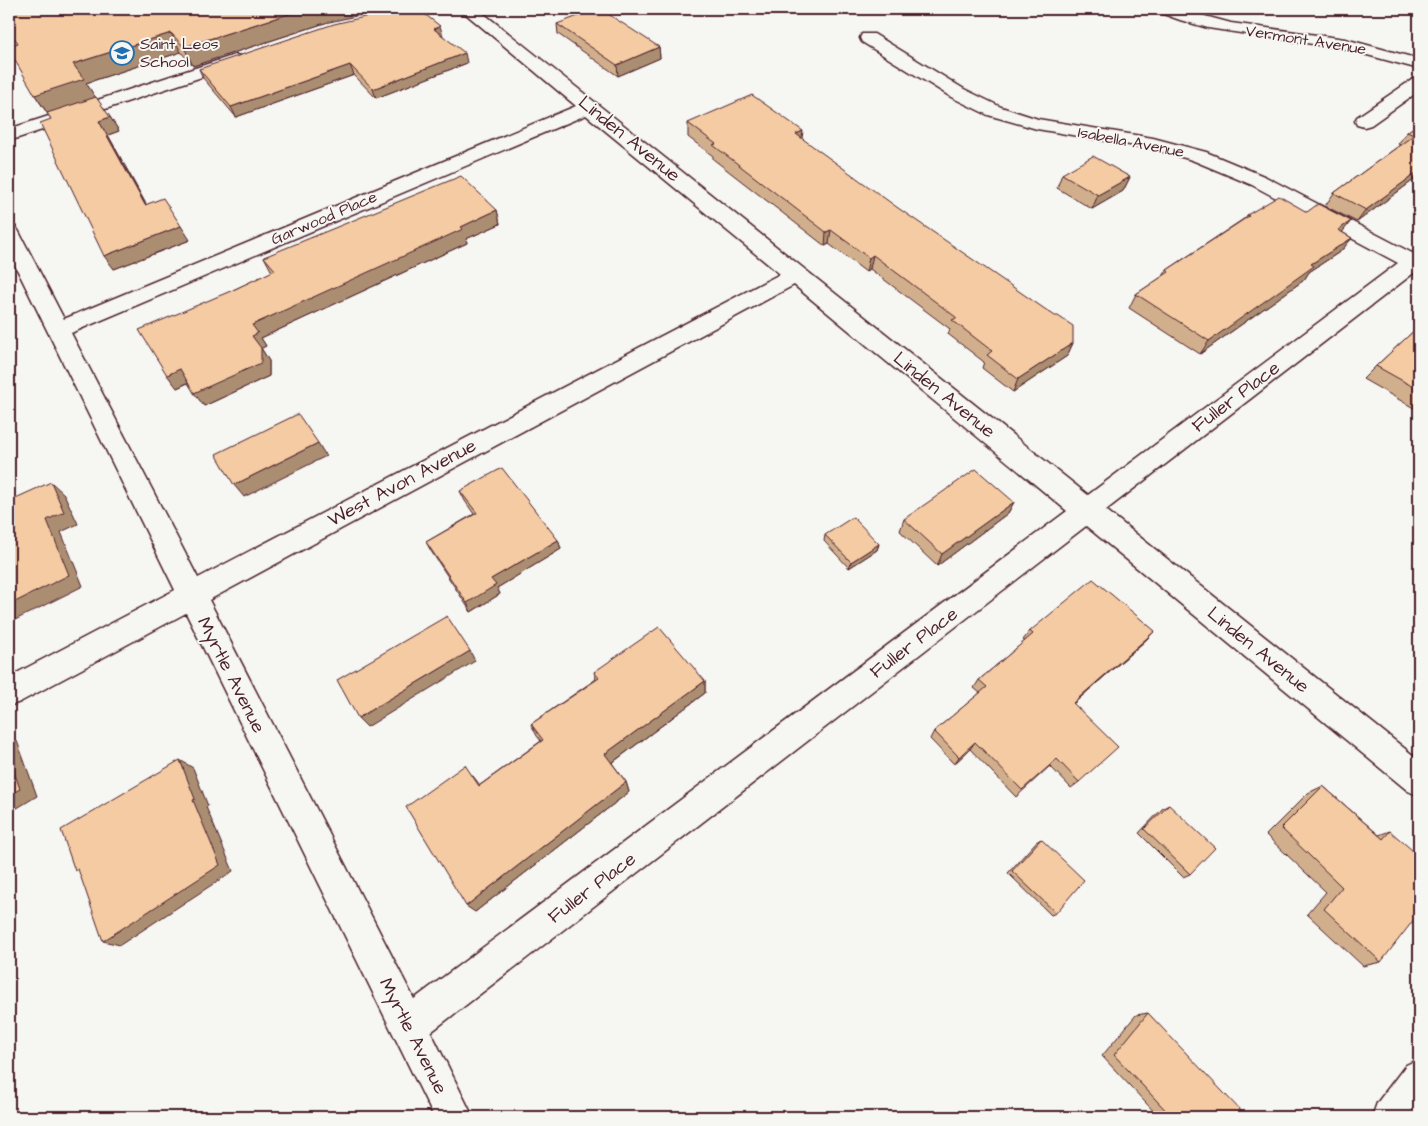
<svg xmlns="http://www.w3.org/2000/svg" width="1428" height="1126" viewBox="0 0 1428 1126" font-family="'Architects Daughter',sans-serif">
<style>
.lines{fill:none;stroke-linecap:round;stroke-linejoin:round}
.minor-casing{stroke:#4a1f2b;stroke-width:3}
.minor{fill:#f6f6f2;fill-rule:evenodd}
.wall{fill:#d2af8c;stroke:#4a1f2b}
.shaded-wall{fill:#ab8e72;stroke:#4a1f2b}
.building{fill:#f4cba3;stroke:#4a1f2b}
.labels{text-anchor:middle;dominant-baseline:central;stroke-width:4;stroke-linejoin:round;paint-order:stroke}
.far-street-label{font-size:16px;fill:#4a1f2b;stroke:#f6f6f2}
.far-poi-label{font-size:16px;fill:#4a1f2b;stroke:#f6f6f2;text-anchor:start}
.street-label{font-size:19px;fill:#4a1f2b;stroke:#f6f6f2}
</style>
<rect width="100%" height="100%" fill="#f6f6f2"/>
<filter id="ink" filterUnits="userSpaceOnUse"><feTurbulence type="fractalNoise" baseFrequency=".02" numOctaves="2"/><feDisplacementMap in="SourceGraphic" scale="10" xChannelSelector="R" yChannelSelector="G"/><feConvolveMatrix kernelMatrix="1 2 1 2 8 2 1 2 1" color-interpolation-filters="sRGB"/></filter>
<g filter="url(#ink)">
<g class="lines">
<g class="minor-casing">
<path id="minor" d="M460,9H478L1088,495L1398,263L1252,185L1192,160L1153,149L1037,129L988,115L951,97L862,42L860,38L862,34H874L964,89L1001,107L1038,119L1153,138L1206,152L1266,177L1412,253L1419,251V273L1415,272L1106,510L1419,760V796L1408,791L1086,526L431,1032L473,1117H434L186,613L20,702L9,706V677L175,590L9,253V225L16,227L19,232L64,319L576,106ZM586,115L780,274L198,578L71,333ZM794,285L1067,511L414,999L209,600Z
M1156,9H1179L1231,23L1345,39L1419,59V69L1345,49L1208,28L1180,20L1158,12Z
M235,55L241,56L244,60L241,64L9,141V129Z
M1419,78V91L1371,125L1364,127L1357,125L1355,121L1357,117L1413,79Z
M1419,1059V1110L1414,1117H1372L1377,1103L1406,1065Z"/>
</g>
<use href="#minor" class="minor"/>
</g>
<path class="wall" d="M9,9L133,10L325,23L193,66L181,52L86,83L95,97L110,117L119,131L108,135L146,204L190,240L114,269L51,119L35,95L10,21L9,19Z
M557,24L659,47L660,58L618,76L558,34Z
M442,35L467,63L376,98L354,75L236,117L203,78L199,69Z
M688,123L802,139L1073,343L1067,356L1013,392L982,368L984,362L948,334L950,329L870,269L866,272L829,244L825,246L713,159V156L688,137Z
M1419,123V176L1357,222L1325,206L1334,193L1400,145L1398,144L1407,132Z
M1062,174L1130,177L1123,191L1092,209L1057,188Z
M497,210L500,224L466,239L467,243L261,338L266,346L261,348L269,361V376L204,406L188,383L177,388L233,290L272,272L264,257Z
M1247,215L1342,232L1352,238L1341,251L1309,272L1304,280L1200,354L1129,308L1136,294L1163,276L1167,270L1245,218Z
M1419,326V411L1363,379L1376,366Z
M460,491L558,540L561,549L497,588L500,594L471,612L431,551L426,542L474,514L465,501Z
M1014,502L1008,513L937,566L900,531L904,519Z
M825,535L879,544L877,550L849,568L824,541Z
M1030,631H1155L1146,640L1073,704L1079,782L1071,788L1050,766L1016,797L970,749L954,764L930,739L934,731L980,693L974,688L979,680L1025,641L1023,640Z
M594,672L705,681V693L612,763L626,782L629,792L475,912L473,776L480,785L541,741L537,736L531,724L596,679Z
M1323,786L1379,835L1390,831L1381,962L1363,966L1307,914L1326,892L1266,835L1308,793Z
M1169,805L1190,874L1183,877L1139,833L1163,808Z
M1041,839L1056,913L1051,915L1008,873L1036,842Z
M1148,1013L1238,1117H1159L1102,1056L1136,1015Z"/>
<path class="shaded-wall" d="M304,9H387L325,23L193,66L184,47Z
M440,26L443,36L434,29Z
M171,33L181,52L86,83L96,98L48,114L35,95L73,64Z
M659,47L660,58L618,76L617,65Z
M465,53L467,63L376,98L373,89Z
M350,65L354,75L236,117L231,107Z
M110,117L119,131L108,135L154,219L145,205L99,121Z
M803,131L801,145L796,134Z
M1419,171V176L1357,222L1366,210Z
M1130,177L1123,191L1092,209L1098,195Z
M497,210L500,224L466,239L467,243L261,338L266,346L260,349L252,336V325L461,227Z
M1351,221L1341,234L1338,230Z
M181,226L190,240L114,269L104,256Z
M831,230L829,244L825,246L826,232Z
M1352,238L1341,251L1309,272L1304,280L1200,354L1209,341L1311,264Z
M873,255L870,269L866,272L869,258Z
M1073,343L1067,356L1013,392L1018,379Z
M261,348L269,361V376L204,406L194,393Z
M180,369L189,382L177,388L167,375Z
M318,443L326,456L244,497L234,485Z
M51,482L64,494L78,524L61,532L83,586L9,623V605Z
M1014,502L1008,513L937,566L942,554Z
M558,540L561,549L497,588L500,594L471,612L467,603L491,579Z
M879,544L877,550L849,568L851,562Z
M1155,631L1146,640L1065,711L1073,703Z
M470,651L475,661L367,727L358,718Z
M705,681V693L609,765L605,754Z
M9,737L17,741L37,796L9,813Z
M975,742L970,749L954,764L959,757Z
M180,760L193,768L208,806L206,807L233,871L120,945L103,941L193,800Z
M626,782L629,792L475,912L466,906Z"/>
<path class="building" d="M9,9H133V10L136,9H304L184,47L171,33L73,64L84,79L35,95L9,50V46L18,43L9,30V21L13,20L9,15Z
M399,9H418L440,26L434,29L465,53L373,89L350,65L231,107L199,69L334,24Z
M594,10H602L659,47L617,65L557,24Z
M752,95L803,131L796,134L898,208L1055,316H1058L1073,326V343L1018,379L987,355L992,351L952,320L957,318L873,255L869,258L831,230L826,232L713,145L716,144L688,123Z
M96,97L110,117L99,121L145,205L163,198L181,226L104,256L40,123L51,119L47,113Z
M1419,123V171L1366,210L1334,193L1414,135L1407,132Z
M1093,156L1130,177L1098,195L1062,174Z
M461,176L497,210L461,227L463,229L252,325L258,333L252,336L261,348V363L194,393L180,369L167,375L139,330L233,290L275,270L264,257Z
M1279,196L1307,212L1318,204L1351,221L1338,230L1352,238L1311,264L1314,266L1209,341L1136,294L1169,272L1167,270L1249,216L1247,215Z
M1419,326V390L1376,366Z
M298,414L318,443L234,485L216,454Z
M502,468L558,540L491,579L496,585L467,603L426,542L477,513L460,491Z
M976,469L1014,502L942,554L904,519Z
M51,482L64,512L47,520L69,575L9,605V501Z
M853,517L879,544L851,562L825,535Z
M1093,579L1155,631L1073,703L1118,747L1079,782L1057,759L1022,790L975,742L959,757L934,731L987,687L979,680L1033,634L1030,631Z
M447,616L470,651L358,718L337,680Z
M659,627L705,681L605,754L626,782L466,906L406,807L465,765L479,786L543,740L531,724L599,678L594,672Z
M9,757L20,789L9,795Z
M180,760L195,799L193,800L220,865L103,941L78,869L75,871L61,830Z
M1323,786L1383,839L1390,831L1419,856V913L1381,962L1324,909L1342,887L1281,828Z
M1169,805L1215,848L1190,874L1144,829Z
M1041,839L1084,880L1056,913L1012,871Z
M1148,1013L1242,1112L1238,1117H1172L1114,1055Z"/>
</g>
<defs>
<g id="school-ring" transform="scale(1.25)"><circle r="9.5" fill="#f6f6f2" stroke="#1f6fb2" stroke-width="1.5"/><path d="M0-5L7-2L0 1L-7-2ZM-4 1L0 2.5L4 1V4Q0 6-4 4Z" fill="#1f6fb2"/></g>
</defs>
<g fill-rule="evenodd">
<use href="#school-ring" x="122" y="53"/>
</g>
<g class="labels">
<g class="far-street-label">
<text transform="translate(1306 40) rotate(9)">Vermont Avenue</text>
<text transform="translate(1131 142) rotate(11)">Isabella Avenue</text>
<text transform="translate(324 218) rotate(-23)">Garwood Place</text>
</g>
<g class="far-poi-label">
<text x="140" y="44">Saint Leos<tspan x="140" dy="18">School</tspan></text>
</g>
<g class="street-label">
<text transform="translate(629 139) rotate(39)">Linden Avenue</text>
<text transform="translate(944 395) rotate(39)">Linden Avenue</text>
<text transform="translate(1236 397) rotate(-37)">Fuller Place</text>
<text transform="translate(402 483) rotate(-28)">West Avon Avenue</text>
<text transform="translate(914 643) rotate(-37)">Fuller Place</text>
<text transform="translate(1258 650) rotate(39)">Linden Avenue</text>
<text transform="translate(231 675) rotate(63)">Myrtle Avenue</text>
<text transform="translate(592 888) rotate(-37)">Fuller Place</text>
<text transform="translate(413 1036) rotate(63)">Myrtle Avenue</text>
</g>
</g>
<rect width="1428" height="1126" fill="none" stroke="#f6f6f2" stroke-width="30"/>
<rect x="15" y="15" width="1398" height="1096" fill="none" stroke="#4a1f2b" stroke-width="2" filter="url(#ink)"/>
</svg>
